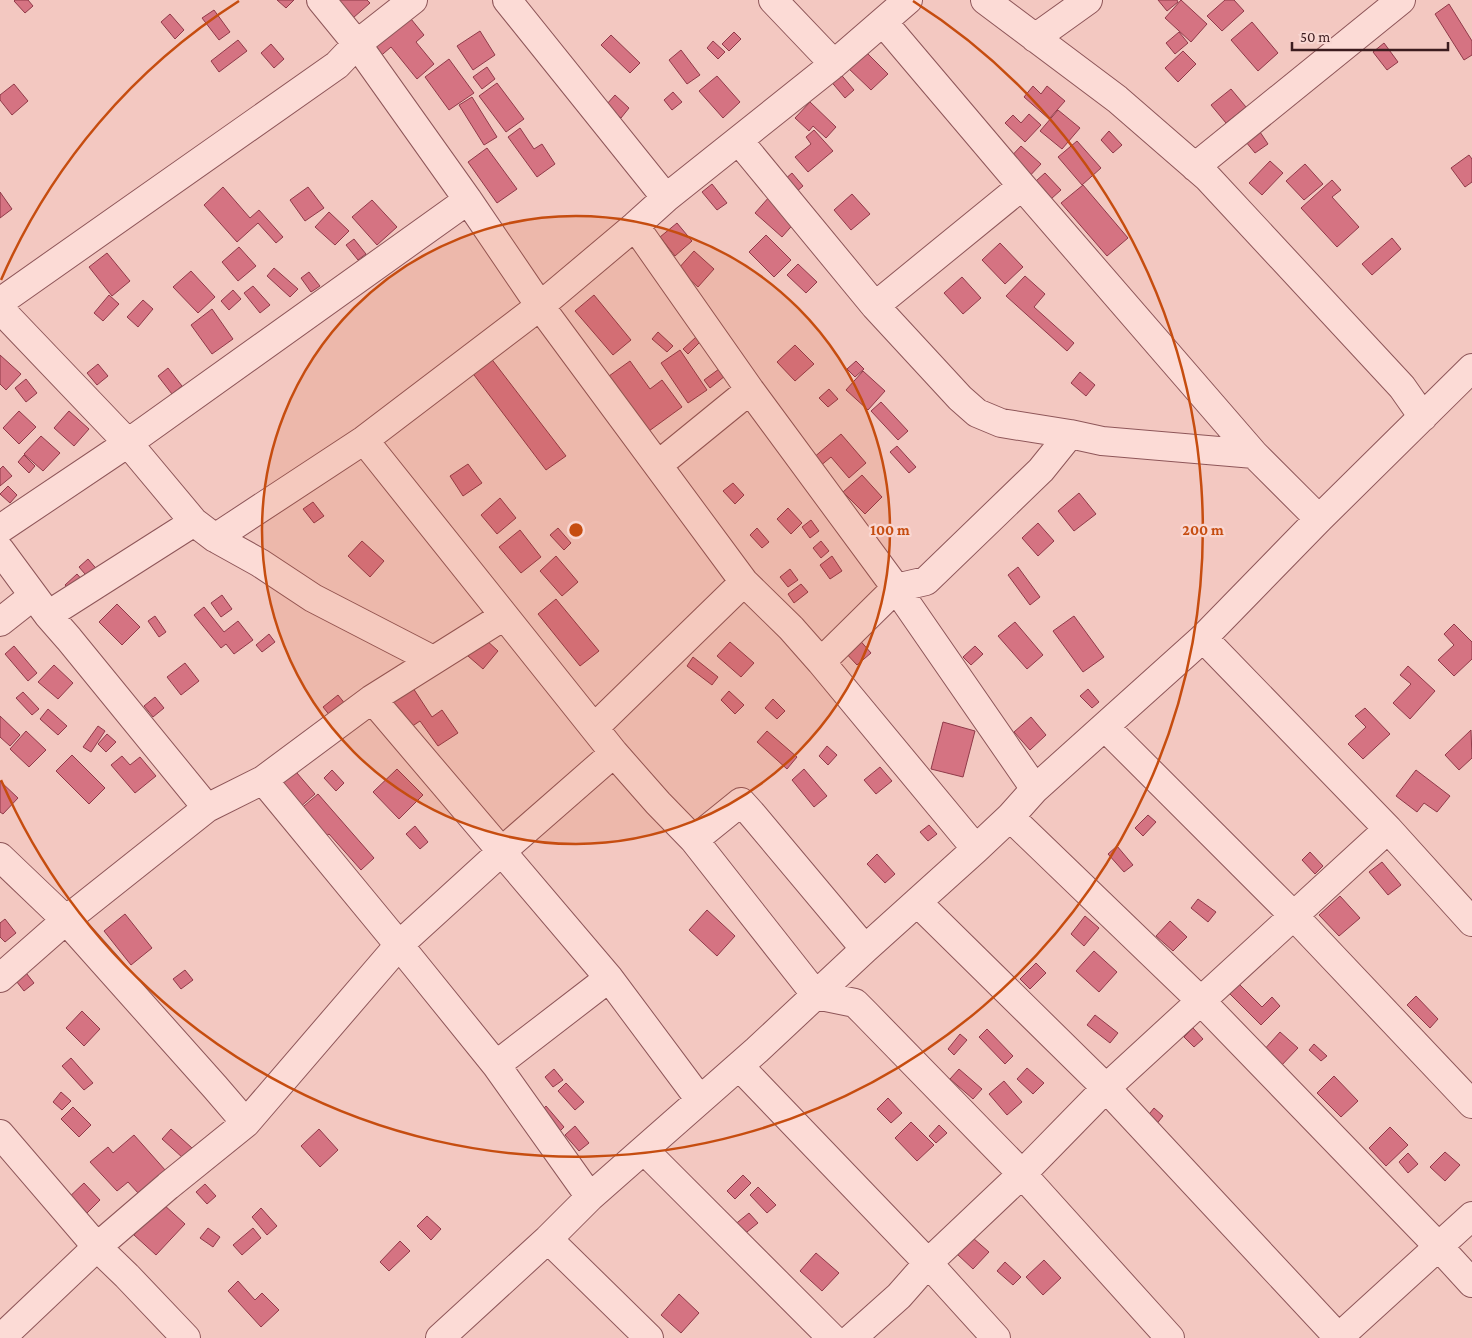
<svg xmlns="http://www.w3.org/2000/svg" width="1472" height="1338" viewBox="0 0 1472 1338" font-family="'Crimson Pro',serif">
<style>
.building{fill:#d57382;stroke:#903a49}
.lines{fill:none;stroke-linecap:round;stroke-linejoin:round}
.minor-casing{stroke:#8e5659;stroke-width:30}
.minor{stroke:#fcdbd6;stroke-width:28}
.ring{fill:none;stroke:#c64d10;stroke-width:2.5}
.centre{fill:#c64d10;stroke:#f9d7d2;stroke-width:2.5}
.ring-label{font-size:15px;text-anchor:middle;font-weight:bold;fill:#c64d10;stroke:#f9d7d2;stroke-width:4.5;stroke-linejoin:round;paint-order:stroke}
</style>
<rect width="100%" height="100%" fill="#f3c8c1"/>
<path class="building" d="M15,0H28L33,6L25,13L14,1Z
M277,0H294L286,8Z
M337,0H367L370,3L353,18Z
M1158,0H1177L1178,2L1167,11Z
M1181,0L1207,24L1191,42L1165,18Z
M1225,0H1234L1244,11L1222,31L1207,16Z
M1449,4L1472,41V55L1464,60L1435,14Z
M214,10L230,32L219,40L202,18Z
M170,14L184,30L175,39L161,22Z
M411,19L424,35L416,42L434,64L417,79L391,47L376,60L369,52Z
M1252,22L1278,53L1258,71L1231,40Z
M480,31L495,55L473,70L457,46Z
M734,32L741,39L729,51L722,44Z
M1179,32L1188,43L1175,54L1166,43Z
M611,35L640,63L630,73L601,45Z
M238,40L247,51L219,72L211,61Z
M713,41L725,52L718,59L707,48Z
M1384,43L1398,62L1387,70L1373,52Z
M271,44L284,59L274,68L261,53Z
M681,50L700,75L687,84L669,60Z
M864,50L888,74L871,90L847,67Z
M1183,51L1196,64L1178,82L1165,68Z
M449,59L474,93L449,110L425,77Z
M487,67L495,79L482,89L473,77Z
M838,71L854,90L845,98L829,79Z
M717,76L740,102L723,118L699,91Z
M497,83L524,119L506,132L479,96Z
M14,84L28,101L12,115L0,100V95Z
M1033,86L1041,94L1047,86L1065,101L1049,119L1024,97Z
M1231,89L1246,107L1226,123L1211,105Z
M673,92L682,102L672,110L664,100Z
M615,95L629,108L621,118L606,105Z
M472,97L497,137L484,145L459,105Z
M810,102L836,127L826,138L813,126L809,131L795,118Z
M1058,110L1080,128L1062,149L1040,131Z
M1029,114L1041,125L1025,142L1005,123L1013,115L1021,123Z
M520,128L534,149L542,144L555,164L537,177L508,137Z
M814,130L833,151L808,172L795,157L811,144L806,137Z
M1109,131L1122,145L1113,153L1101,140Z
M1260,132L1268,144L1255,153L1246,142Z
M1077,141L1101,168L1082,185L1058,157Z
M1021,146L1041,164L1025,181L1005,163Z
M487,148L517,189L497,203L468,162Z
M1469,155L1472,159V182L1465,187L1451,168Z
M1270,161L1283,173L1262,195L1249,183Z
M1305,164L1323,184L1304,200L1286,181Z
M792,173L803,186L795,193L784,180Z
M1045,173L1061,190L1051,199L1063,211L1056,218L1028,188Z
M1332,180L1341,190L1332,197L1359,227L1337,247L1301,208Z
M712,184L727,203L717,210L702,192Z
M1083,185L1128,238L1107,256L1061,203Z
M223,187L250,218L259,210L283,237L276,243L258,223L237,242L204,205Z
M308,187L324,208L305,221L290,200Z
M0,192L12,209L0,218Z
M852,194L870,214L851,230L834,210Z
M770,196L796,221L782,237L755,213Z
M372,200L397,227L377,245L352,217Z
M329,212L349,231L335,245L315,227Z
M677,223L692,241L675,256L660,237Z
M766,235L791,260L774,277L749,252Z
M1392,238L1401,249L1372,275L1362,264Z
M354,239L366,254L358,260L346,245Z
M1000,243L1023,267L1005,284L982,260Z
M239,247L256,266L238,281L222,262Z
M694,251L714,269L698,287L678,269Z
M107,253L130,281L112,296L89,267Z
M798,264L817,282L806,293L787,275Z
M274,268L298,289L290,297L267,276Z
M191,271L215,297L198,313L173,287Z
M309,272L320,286L311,292L301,278Z
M1025,276L1045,294L1034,307L1074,343L1067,351L1006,296Z
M962,277L981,298L963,314L944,293Z
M253,286L270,305L260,313L244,293Z
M233,290L241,299L229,310L221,301Z
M109,295L119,304L103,321L94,313Z
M594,295L631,340L613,355L575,311Z
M143,300L153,309L138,327L127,317Z
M212,309L233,339L212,354L191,325Z
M658,332L673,346L667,352L652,339Z
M696,337L700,342L688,354L683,349Z
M795,345L814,364L795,381L777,362Z
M680,350L707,390L688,403L661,363Z
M0,355L21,374L6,390L0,384Z
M490,357L566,456L546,470L471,371Z
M630,361L650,389L662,380L682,407L649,431L609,376Z
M856,361L864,369L855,377L847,369Z
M98,364L108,376L97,385L87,373Z
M168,368L182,386L172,394L158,376Z
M719,369L725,376L710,388L704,380Z
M863,371L885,391L868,410L846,390Z
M1080,372L1095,385L1086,396L1071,383Z
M26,379L37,393L26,402L15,388Z
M829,389L838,399L828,407L819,398Z
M881,402L908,431L898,440L871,411Z
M19,411L36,427L19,444L3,428Z
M69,411L89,429L74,446L54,428Z
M841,434L866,463L849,478L831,457L819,467L812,459Z
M41,436L60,453L43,471L24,454Z
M897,446L916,467L909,473L890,452Z
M24,455L35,466L29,473L18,462Z
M468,464L482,483L463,496L450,476Z
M3,466L12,476L0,486V469Z
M862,475L882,497L865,514L843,492Z
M733,483L744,495L735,504L723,491Z
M8,486L17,495L10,503L0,494Z
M1079,493L1096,514L1074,531L1058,511Z
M500,498L516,518L497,534L481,515Z
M313,502L324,516L314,523L303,509Z
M788,508L802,523L791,534L777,519Z
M811,520L819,531L810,538L802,527Z
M1038,523L1054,541L1038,556L1022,538Z
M558,528L571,543L564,550L550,535Z
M757,528L769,542L762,548L750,535Z
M520,530L541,557L521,573L499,547Z
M362,541L384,561L370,577L348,556Z
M821,541L829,551L821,558L813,548Z
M556,556L578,582L562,596L540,571Z
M832,556L842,571L830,579L820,565Z
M88,559L100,573L91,581L79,567Z
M1018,567L1040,597L1030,605L1008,575Z
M790,569L798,580L788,587L780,577Z
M77,574L85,583L73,594L65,585Z
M801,584L808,592L794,603L788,594Z
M222,595L232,609L221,617L211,603Z
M556,599L599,651L580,666L538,614Z
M117,604L140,627L122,645L99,622Z
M204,607L224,632L238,621L253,640L234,654L226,644L221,648L194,615Z
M155,616L166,632L159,637L148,621Z
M1074,616L1104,657L1083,672L1053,631Z
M1015,622L1043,655L1027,669L998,636Z
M1454,624L1472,642V659L1454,676L1438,660L1454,645L1444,634Z
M269,634L275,642L262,652L256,645Z
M857,637L871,653L857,665L843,650Z
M484,638L498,651L483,669L468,656Z
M730,642L754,663L741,677L717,656Z
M14,646L37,673L28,681L5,654Z
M975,646L983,654L971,665L963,657Z
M693,657L718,677L712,685L687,666Z
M185,663L199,681L181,695L167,677Z
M54,665L73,683L58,699L38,682Z
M1408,666L1435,691L1410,719L1393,703L1411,684L1400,675Z
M413,688L432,717L442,710L458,733L438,746L420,721L408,729L391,703Z
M1088,689L1099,702L1092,708L1080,696Z
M729,691L744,705L735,714L721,700Z
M23,692L39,709L32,715L16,698Z
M338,695L346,705L331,717L323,707Z
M155,697L164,708L153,717L144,706Z
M773,699L785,711L777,719L765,708Z
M1365,708L1390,734L1363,759L1348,744L1366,727L1355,716Z
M48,709L67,726L58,735L40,719Z
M0,716L20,735L10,746L0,737Z
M1031,717L1046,735L1030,750L1014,732Z
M943,722L975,731L963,777L931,769Z
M98,726L105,731L91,752L83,747Z
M1471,730L1472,758L1459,770L1445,755Z
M26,731L46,750L29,767L10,749Z
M767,731L797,757L787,769L757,742Z
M107,734L116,742L106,752L98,744Z
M827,746L837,755L828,765L819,756Z
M72,755L105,788L89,804L56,771Z
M122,756L130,765L140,757L156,776L135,793L111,765Z
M291,766L315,794L298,809L274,781Z
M880,767L892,781L876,794L864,780Z
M397,769L423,795L399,819L373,792Z
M804,769L827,796L814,807L792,780Z
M332,770L344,783L336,791L324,778Z
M1416,770L1450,796L1437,812L1424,803L1417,812L1396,796Z
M0,781L18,798L3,814L0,812Z
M318,794L374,858L361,870L329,834L321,840L297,812Z
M1148,815L1156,822L1143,836L1135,828Z
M929,825L937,834L928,841L920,832Z
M415,826L428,842L420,849L406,834Z
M1117,846L1133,865L1124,872L1108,854Z
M1310,852L1323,866L1315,874L1302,860Z
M877,854L895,874L885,883L867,864Z
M1382,862L1401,885L1388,895L1369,872Z
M1340,896L1360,918L1339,936L1319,915Z
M1198,899L1216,912L1208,922L1191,908Z
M707,910L735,936L717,956L689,930Z
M125,914L152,948L131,965L104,931Z
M1085,916L1099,928L1084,946L1071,934Z
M5,919L16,933L5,942L0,937V923Z
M1170,921L1187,937L1173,951L1156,936Z
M1094,951L1117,972L1099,992L1076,971Z
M1036,963L1046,973L1030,989L1020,979Z
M23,969L34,983L24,991L13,977Z
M185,970L193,980L181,989L173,979Z
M1239,984L1262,1007L1272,997L1280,1006L1261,1025L1230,994Z
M1416,996L1438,1019L1430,1028L1407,1005Z
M82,1011L100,1029L84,1046L66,1028Z
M1095,1015L1118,1033L1110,1043L1087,1025Z
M1193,1028L1203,1039L1194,1047L1184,1037Z
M987,1029L1013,1056L1005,1064L979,1037Z
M1280,1032L1298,1048L1280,1067L1263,1051Z
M960,1034L967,1040L954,1055L948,1049Z
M1314,1044L1327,1056L1321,1061L1309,1050Z
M71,1058L93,1083L84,1090L62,1066Z
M1027,1068L1044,1083L1033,1094L1017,1079Z
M554,1069L563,1080L553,1087L545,1077Z
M959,1069L982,1089L973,1099L950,1079Z
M1334,1076L1358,1101L1341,1117L1317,1093Z
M1004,1081L1022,1102L1007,1115L989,1094Z
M566,1083L584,1102L575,1110L558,1091Z
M61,1092L71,1101L62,1110L53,1102Z
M888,1098L902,1113L891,1123L877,1109Z
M546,1106L564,1127L556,1135L538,1114Z
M73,1107L91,1125L79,1137L61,1119Z
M1154,1108L1163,1116L1155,1126L1146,1118Z
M911,1122L934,1145L917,1161L895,1138Z
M939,1125L947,1133L936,1143L929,1136Z
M575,1126L589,1143L579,1151L565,1135Z
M1390,1127L1408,1145L1386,1166L1369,1148Z
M171,1129L192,1148L183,1158L162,1139Z
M319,1129L338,1150L320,1167L301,1146Z
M134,1135L166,1171L139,1194L128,1182L117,1191L90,1162L108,1147L113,1153Z
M1445,1152L1460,1165L1445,1181L1430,1167Z
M1408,1153L1418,1164L1408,1173L1399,1162Z
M743,1175L751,1183L735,1199L727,1191Z
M84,1183L100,1200L82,1218L66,1200Z
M205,1184L216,1196L207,1204L196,1192Z
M758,1187L776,1205L767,1213L750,1195Z
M163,1204L185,1224L156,1255L134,1235Z
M261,1208L277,1226L267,1235L252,1217Z
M749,1213L758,1223L742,1236L733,1226Z
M427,1216L441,1229L431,1240L417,1226Z
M208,1228L220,1237L213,1247L200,1238Z
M253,1228L261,1238L242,1255L233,1245Z
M973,1238L989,1252L973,1269L957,1254Z
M400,1241L410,1251L389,1271L380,1262Z
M816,1253L839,1273L822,1291L800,1271Z
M1044,1260L1061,1278L1043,1295L1026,1277Z
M1005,1262L1021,1277L1013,1285L997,1271Z
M238,1281L255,1300L262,1293L279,1310L261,1327L228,1291Z
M679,1294L699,1313L681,1333L661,1315Z"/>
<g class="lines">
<g class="minor-casing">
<path id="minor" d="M321,0L357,44L468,200L540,306L744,582L791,628L821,662L976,849
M507,0L666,198
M773,0L834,64
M985,0L1117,99L1208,178L1402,387L1423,417
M883,22L1022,186L1254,454L1319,519
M1035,38L1088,0
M739,141L875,306L960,398L977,413L1001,423L1070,434L1102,441L1254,454
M1195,167L1401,0
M635,226L750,390L896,588L1035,789
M0,302L337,65L357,44L413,0
M875,306L1022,186
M0,309L128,443L194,522L215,538L260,563L313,598L433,660
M364,440L614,753L658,803L694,840L741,802L751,813L865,949
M658,465L750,390
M0,529L128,443L468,200
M215,538L364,440L540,306L635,226L666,198L834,64L908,0
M0,550L48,615L69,639L207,808
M48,615L194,522
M0,622L33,596
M1203,638L1388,829L1472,922
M821,662L896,588L926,581L1041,470L1070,434
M372,699L609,978L700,1100
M1105,727L1293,915L1472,1104
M594,728L744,582
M263,780L399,945L496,1065L590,1197
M1010,817L1200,1000L1439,1247L1472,1283
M694,840L816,995L855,1003L865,1013L1022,1174L1170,1338
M0,857L66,920L215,1087L246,1123
M917,902L1106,1088L1339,1338
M0,978L66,920L207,808L263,780L372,699L504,616
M496,1065L609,978
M739,1066L928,1263L996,1338
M0,1134L97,1247L127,1276L186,1338
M644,1150L832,1338
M548,1239L649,1338
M1,1338L97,1247L168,1186L246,1123L399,945L502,851L614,753
M440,1338L548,1239L590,1197L757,1050L865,949L976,849L1010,817L1035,789L1203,638L1319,519L1472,368
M852,1338L899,1296L928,1263L1022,1174L1106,1088L1388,829
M1338,1338L1472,1216"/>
</g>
<use href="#minor" class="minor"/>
</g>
<circle cx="576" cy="530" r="314" fill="#c64d10" fill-opacity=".12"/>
<g class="ring">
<circle cx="576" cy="530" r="314"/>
<path d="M1 280A627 627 0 0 1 239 1M913 1A627 627 0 1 1 1 780"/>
</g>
<circle cx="576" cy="530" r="8" class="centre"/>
<g class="ring-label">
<text x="890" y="535">100 m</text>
<text x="1203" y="535">200 m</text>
</g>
<path d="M1292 42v8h156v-8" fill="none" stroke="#3c1c1f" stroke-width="2.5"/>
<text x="1300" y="42" font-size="15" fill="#3c1c1f" stroke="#f9d7d2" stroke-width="4" paint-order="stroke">50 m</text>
</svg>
